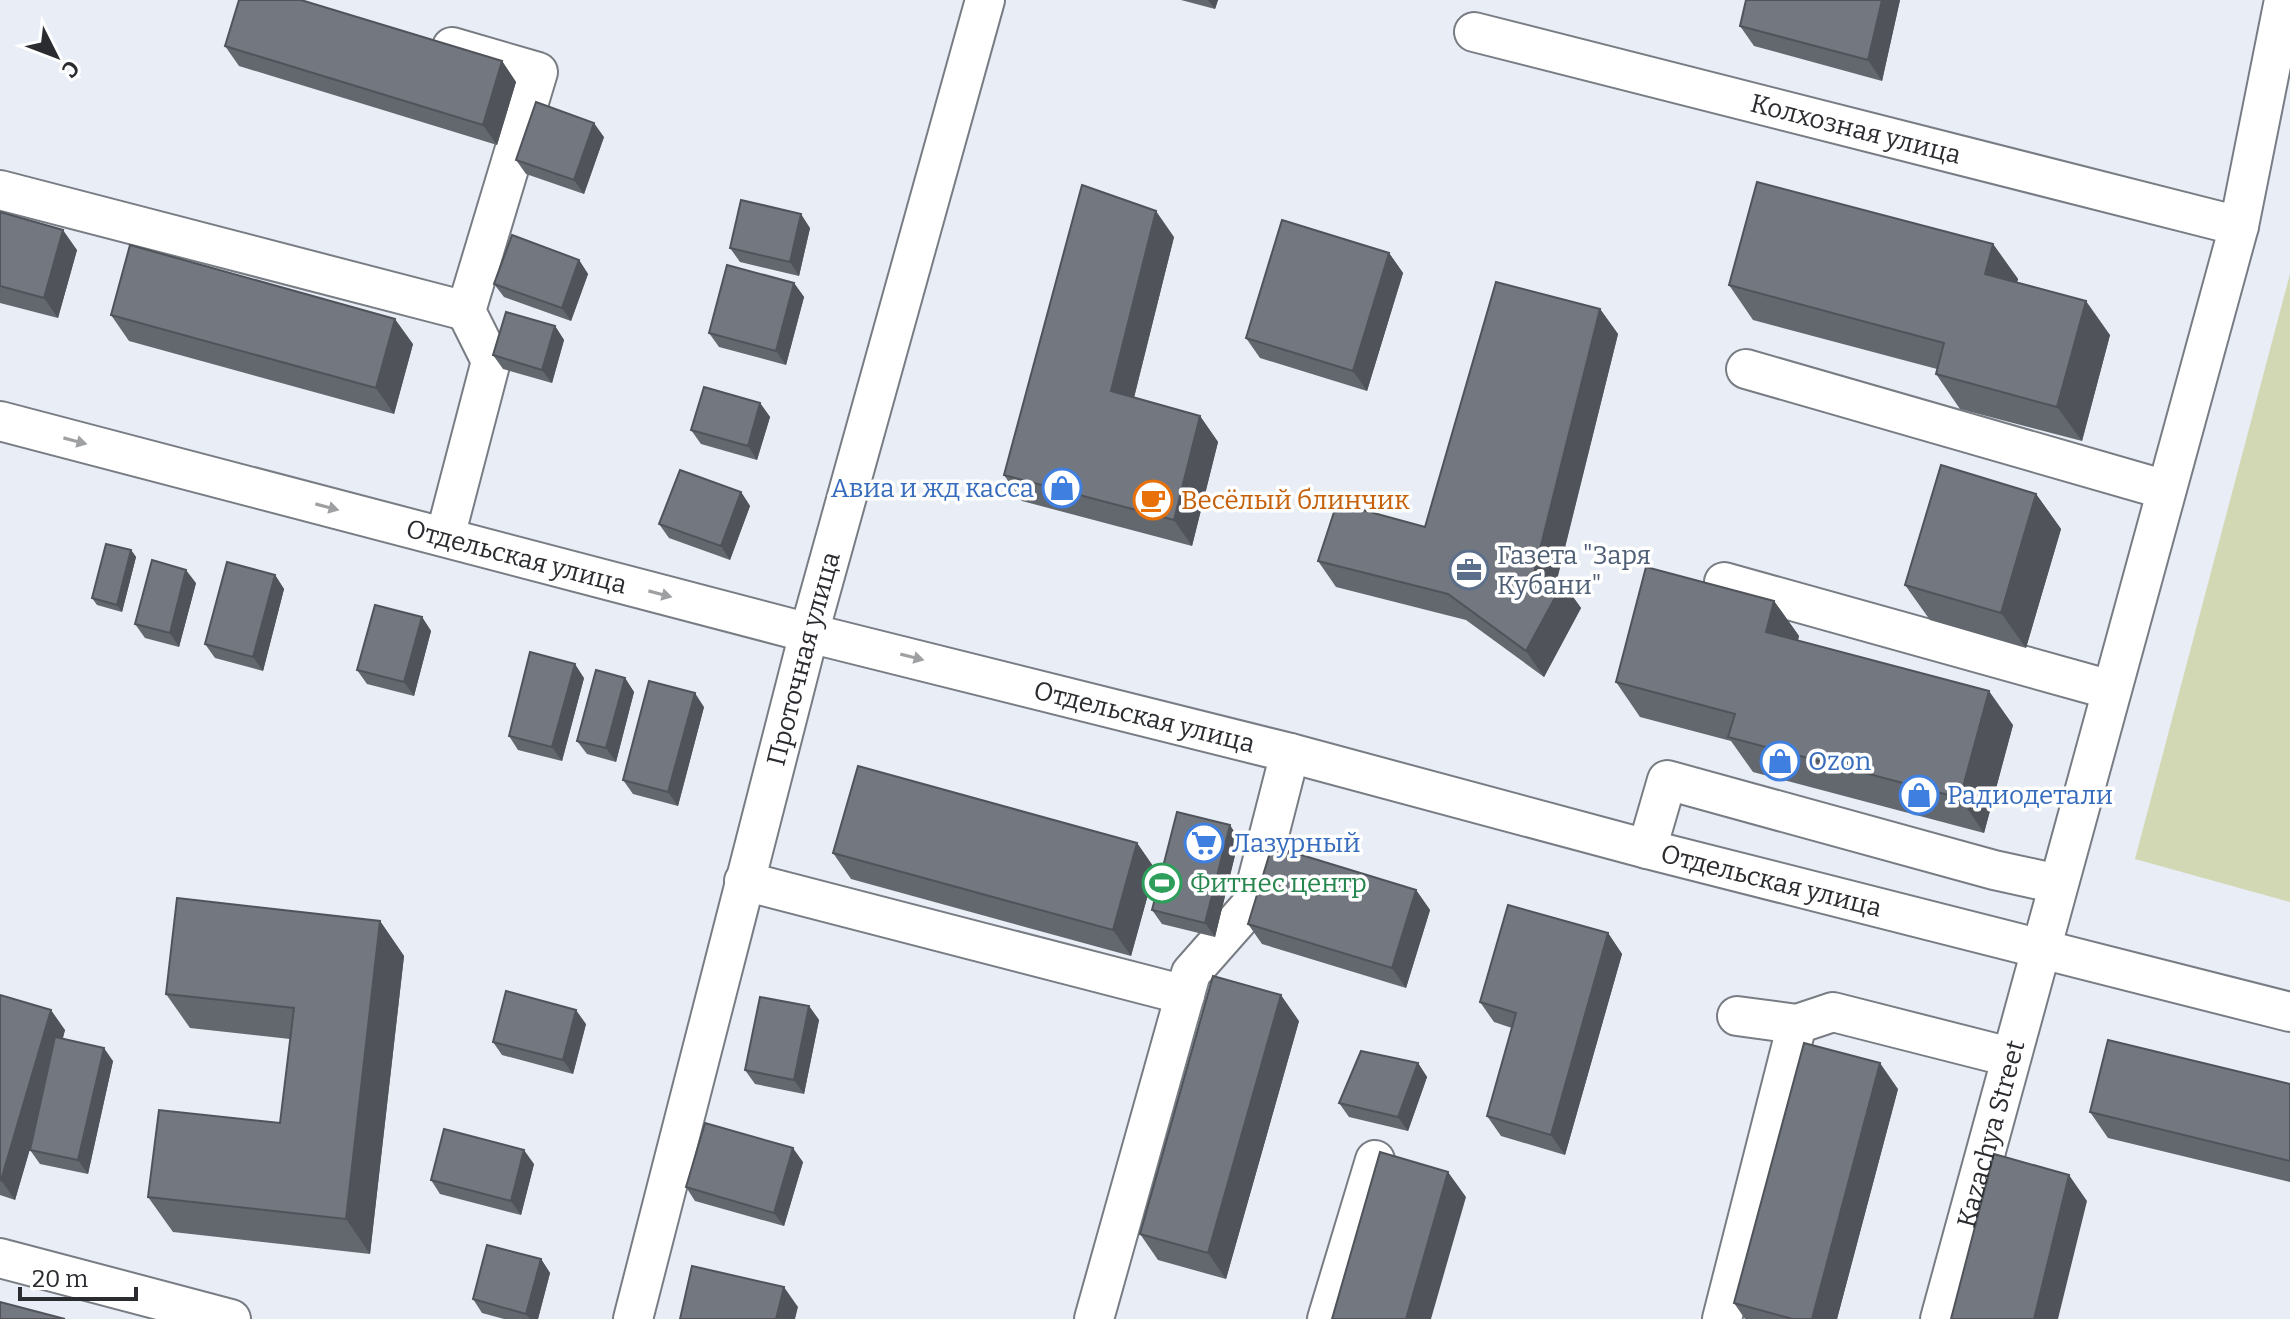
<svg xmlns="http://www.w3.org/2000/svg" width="2290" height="1319" viewBox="0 0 2290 1319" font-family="Bitter,serif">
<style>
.green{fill:#d2d8b3}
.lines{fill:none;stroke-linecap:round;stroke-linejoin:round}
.minor-casing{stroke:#787d84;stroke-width:42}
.minor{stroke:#fff;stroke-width:38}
.wall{fill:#63676e}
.shaded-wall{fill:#50545a}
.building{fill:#737880;stroke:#50545a;stroke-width:2}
.oneway{fill:#9fa0a2}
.labels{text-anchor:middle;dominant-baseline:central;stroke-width:7;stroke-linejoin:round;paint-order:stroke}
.street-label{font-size:26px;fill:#2a2c30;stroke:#fff}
.shop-label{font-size:26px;fill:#366cbe;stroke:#fff;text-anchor:start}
.food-label{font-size:26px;fill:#c56008;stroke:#fff;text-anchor:start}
.service-label{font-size:26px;fill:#4e5e75;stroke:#fff;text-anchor:start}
.leisure-label{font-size:26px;fill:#27864d;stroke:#fff;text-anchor:start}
</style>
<rect width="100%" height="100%" fill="#e8edf6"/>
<path class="green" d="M2290,274V902L2135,859Z"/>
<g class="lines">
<g class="minor-casing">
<g id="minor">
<path id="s1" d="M1474,32L2239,226"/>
<path d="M0,190L466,311"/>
<path d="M1746,369L2166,490"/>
<path id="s2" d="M0,421L809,633L1290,753L1647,849L2290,1012"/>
<path d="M445,537L491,361L466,311L538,72L452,47"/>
<path d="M1724,582L2111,690"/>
<path d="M1647,849L1667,780L1994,870L2058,884"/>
<path d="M744,881L1185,995"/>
<path d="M1737,1016L1797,1024L1833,1012L2010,1057"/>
<path d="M0,1258L231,1319"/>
<path id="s3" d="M633,1319L809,633L985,0"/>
<path d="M1094,1319L1191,973L1251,905L1290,753"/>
<path d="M1327,1319L1375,1160"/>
<path d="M1722,1319L1797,1024"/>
<path id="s4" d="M1940,1319L2239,226L2284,0"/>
</g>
</g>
<use href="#minor" class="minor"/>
</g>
<path class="wall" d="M1181,0H1218L1215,9Z
M1900,0L1882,81L1754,46L1740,26Z
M225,46L502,61L516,82L497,145L239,66Z
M604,137L584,194L526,174L516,160Z
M0,212L77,250L58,318L0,303Z
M810,228L799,276L740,262L730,248Z
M1174,237L1134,398L1200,416L1218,442L1192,546L1022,501L1004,475Z
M1993,244L2018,279L2017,282L2110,335L2082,441L1960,409L1936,374L1937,369L1753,320L1729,285Z
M1389,253L1403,273L1367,391L1260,358L1246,338Z
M579,260L588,274L571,321L504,297L494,284Z
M794,283L804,297L786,365L719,347L709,333Z
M1600,309L1618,334L1557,580L1563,583L1581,608L1544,677L1466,620L1336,587L1318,561L1425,527Z
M111,315L413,344L394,414L129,341Z
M555,326L564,340L552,383L503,369L493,355Z
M760,403L770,417L757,460L701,444L691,430Z
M741,492L750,506L730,560L669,538L659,524Z
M2036,494L2061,529L2026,648L1930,620L1905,585Z
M131,550L136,557L122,612L97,605L92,598Z
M275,575L284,589L263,671L215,658L205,644Z
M196,583L179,647L145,638L135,624Z
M1774,601L1799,636L1798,640L2013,725L1984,833L1753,772L1731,741L1640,717L1616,682Z
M422,617L431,631L414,696L367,684L357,670Z
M584,678L562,761L518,750L509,736Z
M625,678L634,692L616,762L587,754L577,741Z
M704,707L678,806L633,794L623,780Z
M1239,839L1215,937L1162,924L1152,910Z
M1137,843L1155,869L1131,956L851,879L833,853Z
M1416,890L1430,910L1406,988L1262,944L1248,924Z
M380,921L404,956L370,1254L173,1232L148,1197L280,1123L290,1039L190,1028L166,994Z
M1608,933L1622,954L1565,1155L1501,1136L1487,1116L1512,1028L1494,1022L1480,1002Z
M0,995L65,1030L63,1038L113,1061L88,1174L40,1164L30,1150L31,1145L15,1200L0,1195Z
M809,1006L819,1020L804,1094L755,1084L745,1070Z
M1299,1021L1226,1279L1158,1260L1140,1234Z
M586,1024L573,1074L502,1055L493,1042Z
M1418,1063L1427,1077L1408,1131L1349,1117L1339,1103Z
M2290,1084V1182L2108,1138L2090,1112Z
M1898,1089L1837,1319H1745L1734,1303Z
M803,1162L784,1226L695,1201L686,1187Z
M534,1164L521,1215L440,1194L431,1180Z
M541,1259L550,1273L538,1319H504L482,1313L473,1299Z"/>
<path class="shaded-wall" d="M1208,0H1218L1215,9Z
M1882,0H1900L1882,81L1868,60Z
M502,61L516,82L497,145L483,125Z
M594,123L604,137L584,194L574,180Z
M1156,211L1174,237L1129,417L1111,391Z
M801,214L810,228L799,276L790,262Z
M63,230L77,250L58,318L44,298Z
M1993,244L2018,279L2010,309L1985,274Z
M1389,253L1403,273L1367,391L1353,371Z
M579,260L588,274L571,321L562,308Z
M794,283L804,297L786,365L776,351Z
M2086,301L2110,335L2082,441L2057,407Z
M1600,309L1618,334L1552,599L1534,573Z
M395,319L413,344L394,414L376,388Z
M555,326L564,340L552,383L542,370Z
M760,403L770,417L757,460L748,446Z
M1200,416L1218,442L1192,546L1174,520Z
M741,492L750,506L730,560L721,546Z
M2036,494L2061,529L2026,648L2001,613Z
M131,550L136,557L122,612L117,605Z
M186,570L196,583L179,647L170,633Z
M275,575L284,589L263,671L253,657Z
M1563,583L1581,608L1544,677L1526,651Z
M1774,601L1799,636L1791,667L1766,632Z
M422,617L431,631L414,696L404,682Z
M575,664L584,678L562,761L552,747Z
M625,678L634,692L616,762L606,748Z
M1989,691L2013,725L1984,833L1960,798Z
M695,693L704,707L678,806L668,792Z
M1230,825L1239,839L1215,937L1205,923Z
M1137,843L1155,869L1131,956L1113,930Z
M1416,890L1430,910L1406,988L1392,968Z
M380,921L404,956L370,1254L346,1219Z
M1608,933L1622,954L1565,1155L1551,1135Z
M1281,995L1299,1021L1226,1279L1208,1253Z
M809,1006L819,1020L804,1094L794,1080Z
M51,1010L65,1030L15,1200L1,1180Z
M576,1010L586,1024L573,1074L563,1060Z
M104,1048L113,1061L88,1174L78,1160Z
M1418,1063L1427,1077L1408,1131L1398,1117Z
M1880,1063L1898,1089L1837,1319H1812Z
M793,1148L803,1162L784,1226L774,1213Z
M524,1150L534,1164L521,1215L511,1201Z
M1448,1172L1466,1197L1431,1319H1406Z
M2069,1175L2087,1201L2058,1319H2034Z
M541,1259L550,1273L538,1319H530L526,1314Z
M784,1287L798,1307L795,1319H776Z"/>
<path class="building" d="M239,0H301L502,61L483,125L225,46Z
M1746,0H1882L1868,60L1740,26Z
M536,102L594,123L574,180L516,160Z
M1757,182L1993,244L1985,274L2086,301L2057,407L1936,374L1944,343L1729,285Z
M1082,185L1156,211L1111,391L1200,416L1174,520L1004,475Z
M741,200L801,214L790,262L730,248Z
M0,212L63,230L44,298L0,286Z
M1282,220L1389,253L1353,371L1246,338Z
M512,235L579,260L562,308L494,284Z
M130,245L395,319L376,388L111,315Z
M727,265L794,283L776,351L709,333Z
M1496,282L1600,309L1534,573L1563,583L1526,651L1448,594L1318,561L1337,503L1425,527Z
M506,312L555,326L542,370L493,355Z
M704,387L760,403L748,446L691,430Z
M1941,465L2036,494L2001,613L1905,585Z
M680,470L741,492L721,546L659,524Z
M106,544L131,550L117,605L92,598Z
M152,560L186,570L170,633L135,624Z
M227,562L275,575L253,657L205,644Z
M1646,567L1774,601L1766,632L1989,691L1960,798L1728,737L1735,714L1616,682Z
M375,605L422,617L404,682L357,670Z
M530,652L575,664L552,747L509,736Z
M596,670L625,678L606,748L577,741Z
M649,681L695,693L668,792L623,780Z
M858,766L1137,843L1113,930L833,853Z
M1177,812L1230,825L1205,923L1152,910Z
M1272,846L1416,890L1392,968L1248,924Z
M177,898L380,921L346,1219L148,1197L159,1110L280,1123L294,1008L166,994Z
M1508,905L1608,933L1551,1135L1487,1116L1516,1013L1480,1002Z
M1213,976L1281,995L1208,1253L1140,1234Z
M506,991L576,1010L563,1060L493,1042Z
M0,995L51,1010L1,1180L0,1179Z
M760,997L809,1006L794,1080L745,1070Z
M55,1037L104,1048L78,1160L30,1150Z
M2108,1040L2290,1084V1161L2090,1112Z
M1804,1043L1880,1063L1812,1319H1793L1734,1303Z
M1361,1051L1418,1063L1398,1117L1339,1103Z
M705,1123L793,1148L774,1213L686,1187Z
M444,1129L524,1150L511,1201L431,1180Z
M1380,1152L1448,1172L1406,1319H1332Z
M1994,1154L2069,1175L2034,1319H1951Z
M487,1245L541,1259L526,1314L473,1299Z
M692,1266L784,1287L776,1319H680Z
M0,1302L65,1319H0Z"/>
<defs><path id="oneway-solid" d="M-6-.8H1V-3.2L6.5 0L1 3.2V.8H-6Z" transform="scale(2)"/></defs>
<g class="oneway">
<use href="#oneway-solid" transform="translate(75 441) rotate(15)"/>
<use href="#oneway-solid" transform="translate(327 507) rotate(15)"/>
<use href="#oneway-solid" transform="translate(660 594) rotate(15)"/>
<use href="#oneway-solid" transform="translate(912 657) rotate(14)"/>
</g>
<defs>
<g id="shop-ring" transform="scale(2)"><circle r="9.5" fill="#fff" stroke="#3f7fe0" stroke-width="1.5"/><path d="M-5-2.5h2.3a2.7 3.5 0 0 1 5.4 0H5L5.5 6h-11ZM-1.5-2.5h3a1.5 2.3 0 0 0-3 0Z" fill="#3f7fe0"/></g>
<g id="cafe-ring" transform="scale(2)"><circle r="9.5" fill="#fff" stroke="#e8710a" stroke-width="1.5"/><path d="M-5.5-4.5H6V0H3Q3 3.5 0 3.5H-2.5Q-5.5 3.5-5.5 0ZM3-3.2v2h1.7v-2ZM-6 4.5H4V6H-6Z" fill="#e8710a"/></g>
<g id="office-ring" transform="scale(2)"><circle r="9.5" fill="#fff" stroke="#5c6f8a" stroke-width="1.5"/><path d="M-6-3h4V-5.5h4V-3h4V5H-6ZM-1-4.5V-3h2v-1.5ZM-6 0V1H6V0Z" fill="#5c6f8a"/></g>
<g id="supermarket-ring" transform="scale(2)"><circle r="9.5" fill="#fff" stroke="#3f7fe0" stroke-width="1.5"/><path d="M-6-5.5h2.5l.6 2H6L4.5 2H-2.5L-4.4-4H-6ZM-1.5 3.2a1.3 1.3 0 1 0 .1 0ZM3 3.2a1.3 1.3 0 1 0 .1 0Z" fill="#3f7fe0"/></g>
<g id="stadium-ring" transform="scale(2)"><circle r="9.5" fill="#fff" stroke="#2e9e5b" stroke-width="1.5"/><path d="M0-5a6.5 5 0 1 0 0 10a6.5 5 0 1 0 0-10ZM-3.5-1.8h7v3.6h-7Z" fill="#2e9e5b"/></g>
</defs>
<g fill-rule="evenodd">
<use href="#shop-ring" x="1062" y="488"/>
<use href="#cafe-ring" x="1153" y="500"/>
<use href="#office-ring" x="1469" y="570"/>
<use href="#shop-ring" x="1780" y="761"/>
<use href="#shop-ring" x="1919" y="795"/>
<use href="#supermarket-ring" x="1204" y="843"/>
<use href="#stadium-ring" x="1162" y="883"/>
</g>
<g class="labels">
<g class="street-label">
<text stroke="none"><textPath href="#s1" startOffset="394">Колхозная улица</textPath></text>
<text stroke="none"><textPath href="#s2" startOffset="534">Отдельская улица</textPath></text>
<text stroke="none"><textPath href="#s3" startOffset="682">Проточная улица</textPath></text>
<text stroke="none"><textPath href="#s2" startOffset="1182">Отдельская улица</textPath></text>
<text stroke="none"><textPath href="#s2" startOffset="1830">Отдельская улица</textPath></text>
<text stroke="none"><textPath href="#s4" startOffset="192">Kazachya Street</textPath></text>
</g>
<g class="shop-label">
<text x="1034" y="488" text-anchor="end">Авиа и жд касса</text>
<text x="1808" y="761">Ozon</text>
<text x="1947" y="795">Радиодетали</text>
<text x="1232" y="843">Лазурный</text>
</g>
<g class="food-label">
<text x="1181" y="500">Весёлый блинчик</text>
</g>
<g class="service-label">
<text x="1497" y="555">Газета "Заря<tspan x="1497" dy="30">Кубани"</tspan></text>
</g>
<g class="leisure-label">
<text x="1190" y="883">Фитнес центр</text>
</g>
</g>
<g transform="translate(56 56) rotate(132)" stroke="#ffffff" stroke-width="6" paint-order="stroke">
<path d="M0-6L14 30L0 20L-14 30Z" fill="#2a2c30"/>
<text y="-12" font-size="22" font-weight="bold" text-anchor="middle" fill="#2a2c30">С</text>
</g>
<path d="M20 1287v12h116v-12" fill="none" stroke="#2a2c30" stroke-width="4"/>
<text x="32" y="1287" font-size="24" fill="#2a2c30" stroke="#ffffff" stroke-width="6" paint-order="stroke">20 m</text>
</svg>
